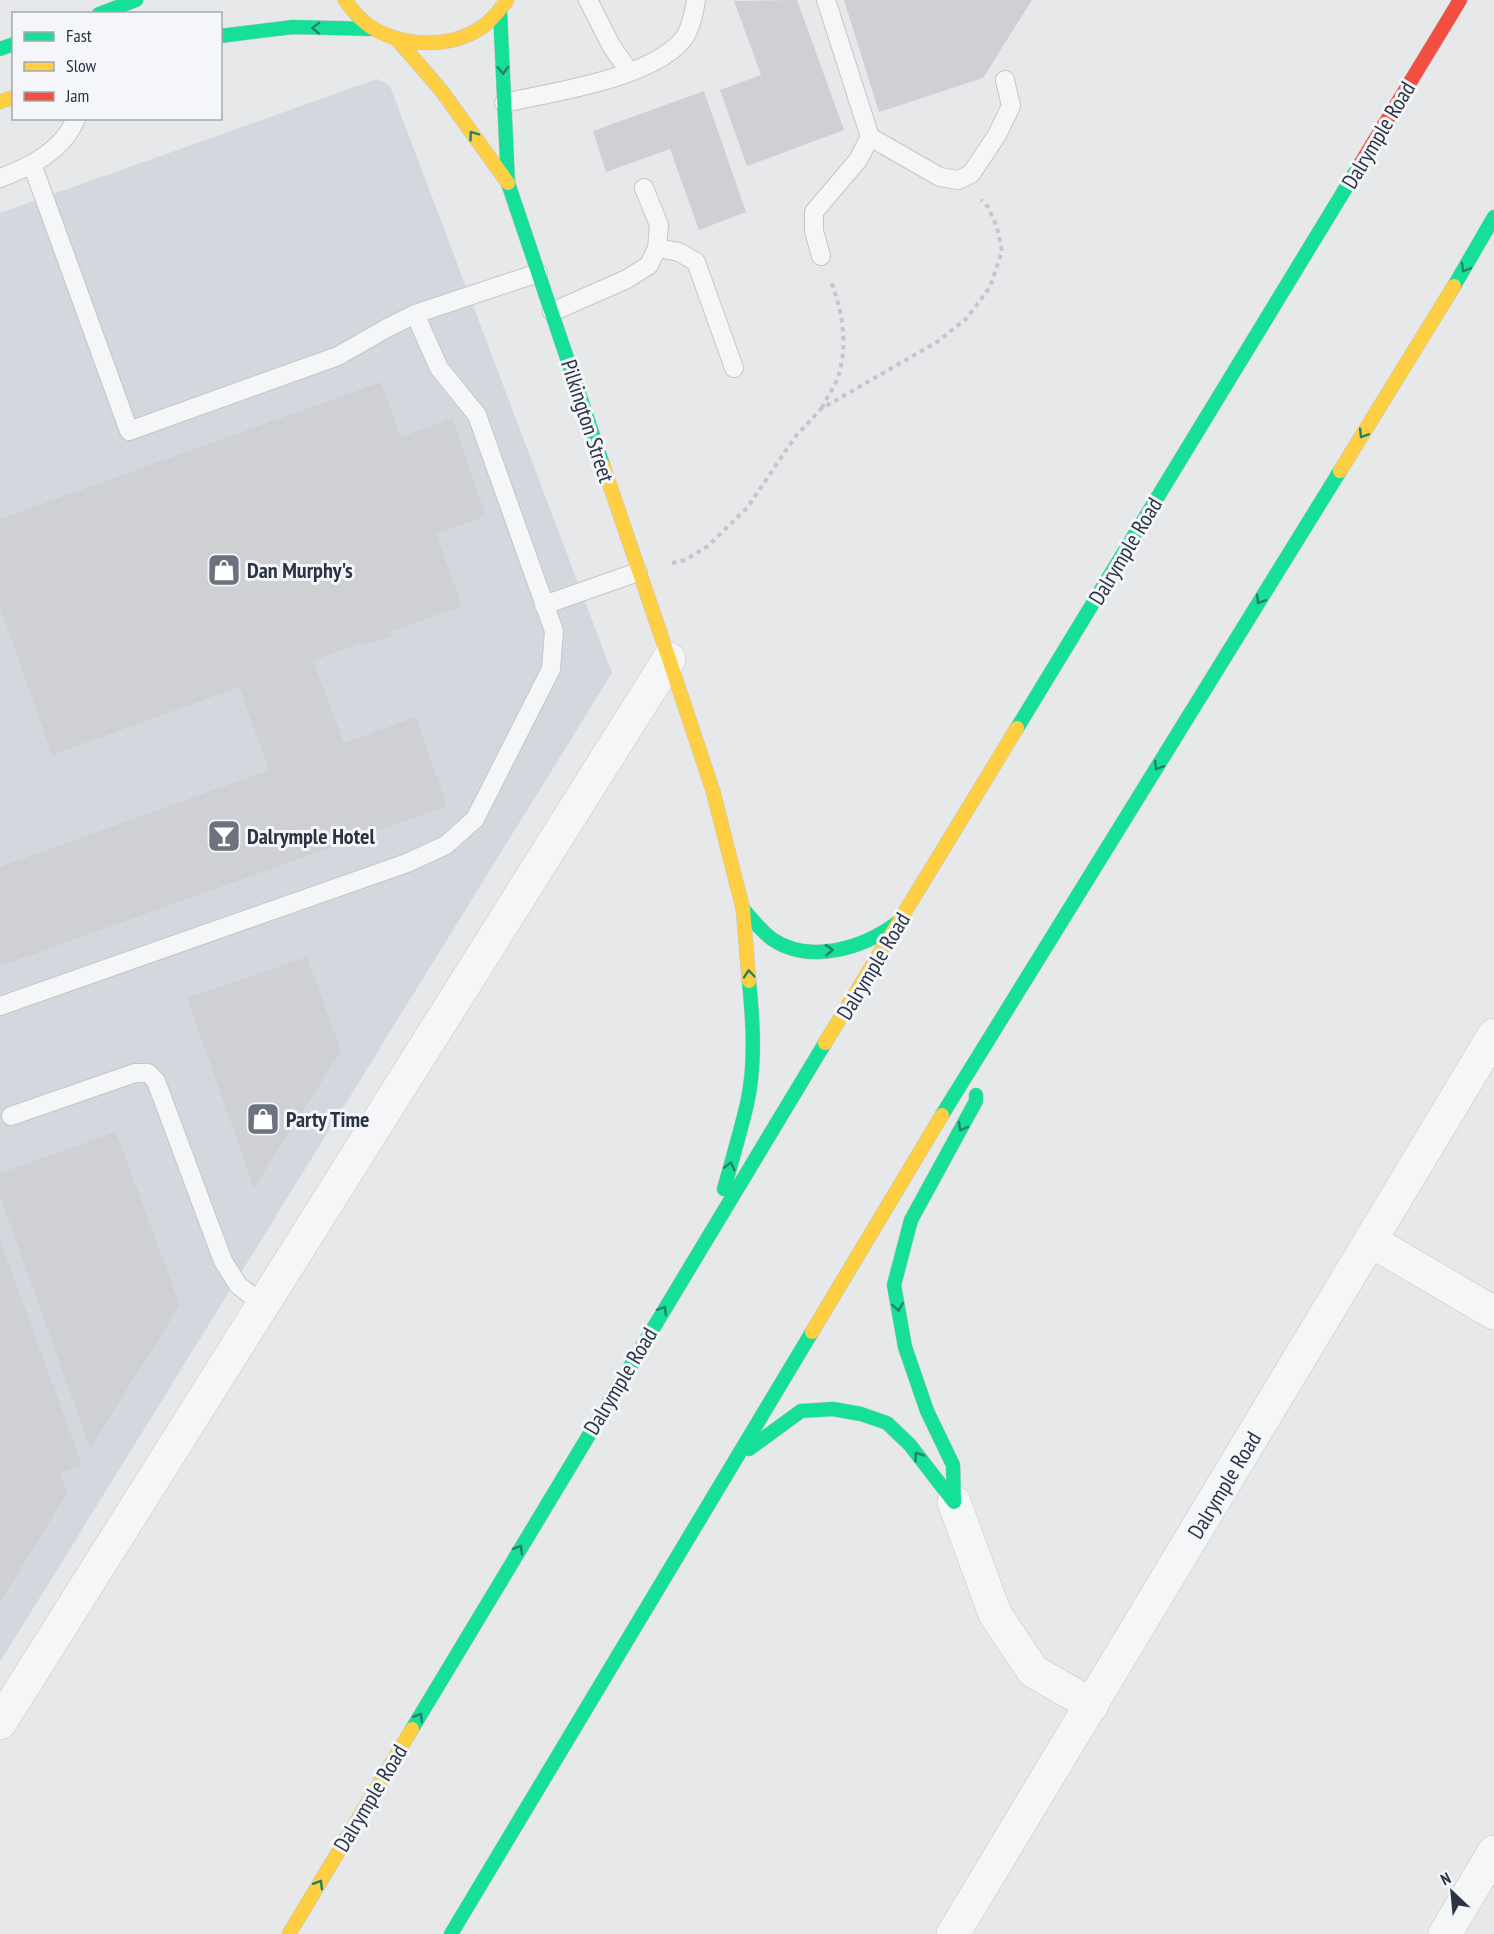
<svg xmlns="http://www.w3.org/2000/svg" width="1494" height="1934" viewBox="0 0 1494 1934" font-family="'PT Sans Narrow',sans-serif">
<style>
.built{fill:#d4d7dd}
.building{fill:#ced0d3}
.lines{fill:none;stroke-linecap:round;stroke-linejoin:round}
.lane-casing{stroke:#c4c6c8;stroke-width:20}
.street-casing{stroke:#c4c6c8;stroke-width:34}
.fast-casing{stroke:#c4c6c8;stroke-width:15}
.slow-casing{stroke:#c4c6c8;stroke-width:15}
.jam-casing{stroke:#c4c6c8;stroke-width:15}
.path{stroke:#c5c6ca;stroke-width:4;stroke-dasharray:4.5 4.5;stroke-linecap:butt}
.lane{stroke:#f5f6f7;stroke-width:18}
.street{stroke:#f5f6f7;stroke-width:33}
.fast{stroke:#16e098;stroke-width:14}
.slow{stroke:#ffcf43;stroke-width:14}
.jam{stroke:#f24e42;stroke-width:14}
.oneway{stroke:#22816a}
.labels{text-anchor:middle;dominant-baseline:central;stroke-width:6;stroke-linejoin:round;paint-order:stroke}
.street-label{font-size:22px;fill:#2b3445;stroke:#f4f6f9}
.poi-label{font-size:22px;font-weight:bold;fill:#2b3445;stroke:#f4f6f9;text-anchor:start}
</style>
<rect width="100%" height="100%" fill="#e6e8ea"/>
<path class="built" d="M377,79L390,86L612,673L0,1662V213Z"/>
<path class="building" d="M797,0L844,130L747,166L720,90L761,75L734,1Z
M844,0H1032L983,78L879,112Z
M704,91L746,212L699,230L670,149L606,172L593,131Z
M381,382L401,437L452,418L486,516L436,534L462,606L390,632L392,637L365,645L363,642L313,661L344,743L416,717L447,806L0,966V867L269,770L239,687L52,755L0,607V519Z
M307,957L341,1051L254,1188L187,998Z
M116,1132L180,1305L90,1448L0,1196V1173Z
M0,1240L82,1465L60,1473L67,1494L0,1602Z"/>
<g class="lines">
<g class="lane-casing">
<path id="lane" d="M588,0L612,47L629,71
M504,103C551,92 659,78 686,35C692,24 694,12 696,0
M870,137L940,177L958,180L971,174L997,135L1011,106L1005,80
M32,164L129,431L338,356L387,328L415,314L538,273
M0,178C30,167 64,150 76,118
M657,248L679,252L696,262L734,368
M821,256L814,231V212L858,160L870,137L826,0
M552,312L627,279L649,265L657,248L659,225L644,188
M544,605L638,572
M0,1006L407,863L446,845L475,819L551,669L554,631L477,415L439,368L415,314
M11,1116L135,1073H148L156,1081L223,1261L238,1285L263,1305"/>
</g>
<g class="street-casing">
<path id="street" d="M1371,1241L1494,1313
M954,1502L995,1614L1033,1671L1092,1705
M0,1723L669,659
M953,1934L1494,1035
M1445,1934L1494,1852"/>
</g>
<g class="fast-casing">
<path id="fast" d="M500,11L508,183L603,465
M99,14L136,0
M220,36L293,27L374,29
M0,49L14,44
M1454,286L1494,217
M1017,728L1361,163
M743,909C752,919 761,931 772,939C810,965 863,948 897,923
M942,1115L1340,471
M724,1189C732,1161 740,1133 747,1104C756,1064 753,1022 749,981
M749,1449L801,1411L833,1409L861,1414L887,1423L910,1445L954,1502
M954,1502L953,1465L927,1411L905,1347L894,1285L911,1220L976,1101V1095
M412,1729L825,1043
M451,1934L812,1332"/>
</g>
<g class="slow-casing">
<path id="slow" d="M345,0C352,10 360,20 371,27C403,47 450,49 482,27C492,20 500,10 507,0
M396,38L441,90L508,183
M0,102L14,97
M603,465L669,659
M1340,471L1454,286
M669,659L713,791L743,909L749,981
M825,1043L1017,728
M812,1332L942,1115
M289,1934L412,1729"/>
</g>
<g class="jam-casing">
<path id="jam" d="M1361,163L1460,0"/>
</g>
<path class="path" d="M822,408C827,397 836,385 839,374C848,342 842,311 831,281
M672,563L685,560L708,546L747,508L795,437L821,409L937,342L966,319L990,287L1002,251L997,227L988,207L981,200"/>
<use href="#lane" class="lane"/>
<use href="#street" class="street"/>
<use href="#fast" class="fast"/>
<use href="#slow" class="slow"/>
<use href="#jam" class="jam"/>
</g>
<defs><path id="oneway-chevron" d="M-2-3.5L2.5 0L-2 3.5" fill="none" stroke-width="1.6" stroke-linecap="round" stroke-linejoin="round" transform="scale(1.5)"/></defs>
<g class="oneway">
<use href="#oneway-chevron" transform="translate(316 28) rotate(-178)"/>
<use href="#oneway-chevron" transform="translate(503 70) rotate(88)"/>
<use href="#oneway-chevron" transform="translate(473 135) rotate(-126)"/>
<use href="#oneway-chevron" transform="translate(1465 268) rotate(120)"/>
<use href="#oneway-chevron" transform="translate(1363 434) rotate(122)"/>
<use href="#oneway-chevron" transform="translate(1260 600) rotate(122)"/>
<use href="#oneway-chevron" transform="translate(1158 766) rotate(122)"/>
<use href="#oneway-chevron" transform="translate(829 950) rotate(-3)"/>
<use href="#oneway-chevron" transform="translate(749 974) rotate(-95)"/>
<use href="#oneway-chevron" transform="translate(962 1127) rotate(119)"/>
<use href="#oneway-chevron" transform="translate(730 1166) rotate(-76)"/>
<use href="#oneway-chevron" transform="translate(898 1307) rotate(80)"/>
<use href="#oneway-chevron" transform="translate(663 1310) rotate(-59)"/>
<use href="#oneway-chevron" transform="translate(918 1456) rotate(-125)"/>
<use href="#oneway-chevron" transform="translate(519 1549) rotate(-59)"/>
<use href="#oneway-chevron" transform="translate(419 1717) rotate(-59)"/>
<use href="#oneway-chevron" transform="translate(319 1884) rotate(-59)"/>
</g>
<defs>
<g id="shop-square" transform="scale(1.725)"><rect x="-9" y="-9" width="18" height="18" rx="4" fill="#6c737f" stroke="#f4f6f9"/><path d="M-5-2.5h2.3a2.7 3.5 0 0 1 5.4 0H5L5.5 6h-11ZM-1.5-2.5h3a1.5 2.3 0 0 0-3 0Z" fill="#fff"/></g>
<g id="bar-square" transform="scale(1.725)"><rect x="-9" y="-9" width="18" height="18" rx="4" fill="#6c737f" stroke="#f4f6f9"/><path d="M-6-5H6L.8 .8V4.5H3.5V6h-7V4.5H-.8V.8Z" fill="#fff"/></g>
</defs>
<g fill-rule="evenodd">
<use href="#shop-square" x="224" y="570"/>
<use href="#bar-square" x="224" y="836"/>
<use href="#shop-square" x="263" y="1119"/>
</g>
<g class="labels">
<g class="street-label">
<text transform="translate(1378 135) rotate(-59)">Dalrymple Road</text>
<text transform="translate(588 421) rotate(72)">Pilkington Street</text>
<text transform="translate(1125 551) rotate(-59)">Dalrymple Road</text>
<text transform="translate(873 966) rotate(-59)">Dalrymple Road</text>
<text transform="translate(620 1381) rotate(-59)">Dalrymple Road</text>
<text transform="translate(1224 1485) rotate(-59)">Dalrymple Road</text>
<text transform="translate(370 1798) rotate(-59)">Dalrymple Road</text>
</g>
<g class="poi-label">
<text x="247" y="570">Dan Murphy's</text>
<text x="247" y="836">Dalrymple Hotel</text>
<text x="286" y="1119">Party Time</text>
</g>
</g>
<rect x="12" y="12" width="210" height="108" fill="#f4f6f9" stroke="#a4a8b1" stroke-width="1.5"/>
<rect x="24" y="32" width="30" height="9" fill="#16e098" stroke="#a4a8b1" stroke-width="1.5"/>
<text x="66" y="42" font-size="18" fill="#2b3445">Fast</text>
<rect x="24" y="62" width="30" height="9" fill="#ffcf43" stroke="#a4a8b1" stroke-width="1.5"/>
<text x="66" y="72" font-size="18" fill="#2b3445">Slow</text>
<rect x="24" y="92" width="30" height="9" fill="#f24e42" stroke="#a4a8b1" stroke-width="1.5"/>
<text x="66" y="102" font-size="18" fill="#2b3445">Jam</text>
<g transform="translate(1452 1892) rotate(334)" stroke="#f4f6f9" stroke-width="4.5" paint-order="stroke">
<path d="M0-4.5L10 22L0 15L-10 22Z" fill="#2b3445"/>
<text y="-9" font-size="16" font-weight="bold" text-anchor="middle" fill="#2b3445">N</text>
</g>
</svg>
